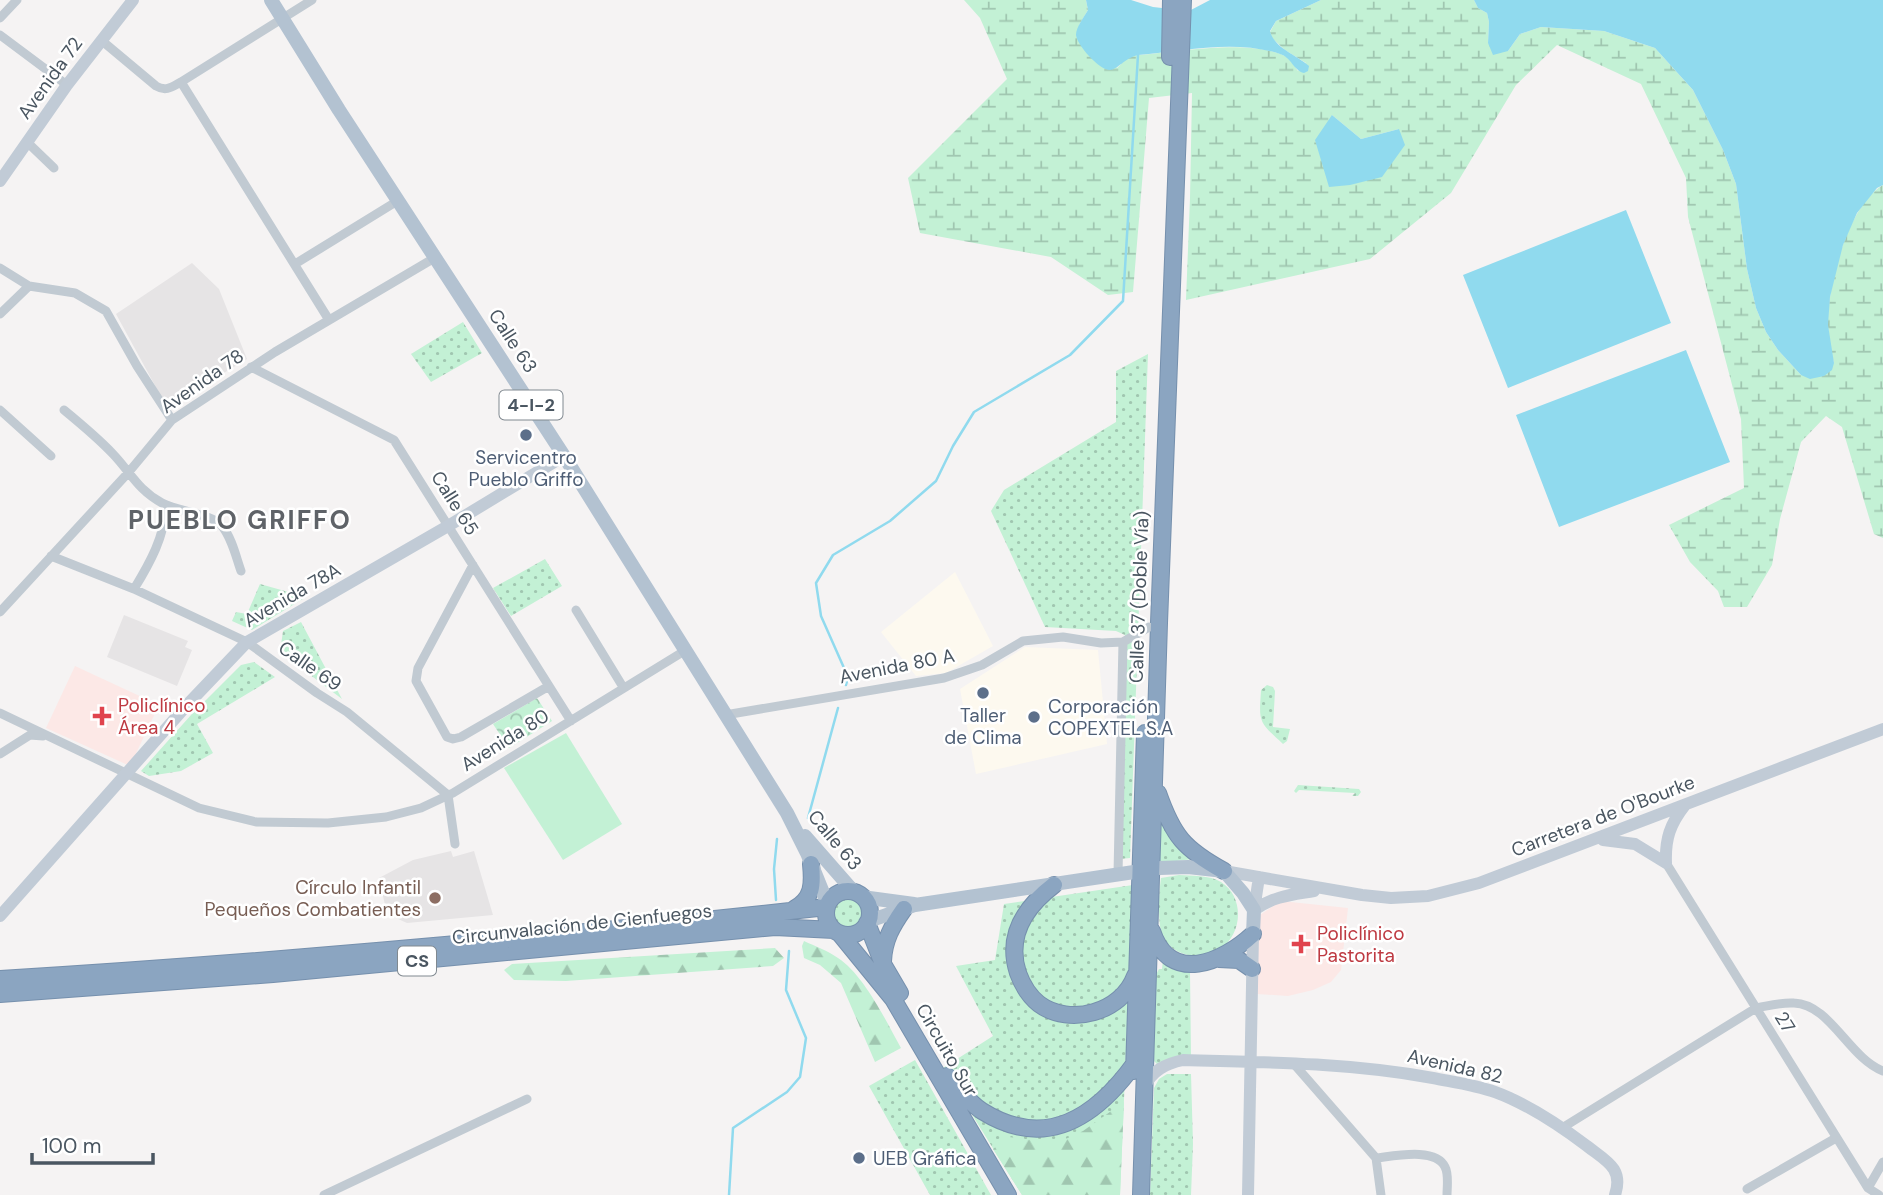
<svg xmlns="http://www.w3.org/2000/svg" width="1883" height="1195" viewBox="0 0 1883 1195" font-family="'DM Sans',sans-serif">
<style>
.commercial{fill:#fdf9ef}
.education{fill:#e6e4e5}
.medical{fill:#fce8e6}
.grass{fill:url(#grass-dots)}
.forest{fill:url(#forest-firs)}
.wetland{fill:url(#wetland-marsh);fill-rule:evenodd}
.park{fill:url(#park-crowns)}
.pitch{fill:#c3f1d5}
.water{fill:#90daee}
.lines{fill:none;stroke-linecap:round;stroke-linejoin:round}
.stream{stroke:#90daee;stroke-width:2.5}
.highway-casing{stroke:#7690ad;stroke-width:18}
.street{stroke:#c1cad2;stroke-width:9}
.secondary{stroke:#c1cbd6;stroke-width:12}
.primary{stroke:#b3c2d1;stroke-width:14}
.highway{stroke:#8ba5c1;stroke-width:16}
.service-dot{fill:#5c6f8a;stroke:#fff;stroke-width:2.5}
.health-dot{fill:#e0444e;stroke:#fff;stroke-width:2.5}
.education-dot{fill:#8d6e63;stroke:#fff;stroke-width:2.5}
.labels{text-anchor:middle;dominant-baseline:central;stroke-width:5;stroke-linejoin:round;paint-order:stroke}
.shield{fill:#fff;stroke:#808990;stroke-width:2}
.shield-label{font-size:18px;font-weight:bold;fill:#4a5661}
.street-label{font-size:19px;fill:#4a5661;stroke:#fff}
.service-label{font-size:19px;fill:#4e5e75;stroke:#fff}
.health-label{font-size:19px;fill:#be3a42;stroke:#fff;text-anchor:start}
.education-label{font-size:19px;fill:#785e54;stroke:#fff;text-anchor:end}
.district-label{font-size:26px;font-weight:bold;letter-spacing:2px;fill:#5f6368;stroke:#fff}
</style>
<defs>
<pattern id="grass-dots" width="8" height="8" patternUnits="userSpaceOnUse" patternTransform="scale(1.75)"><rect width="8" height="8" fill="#c3f1d5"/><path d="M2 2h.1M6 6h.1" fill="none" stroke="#a0c6b0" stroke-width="1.8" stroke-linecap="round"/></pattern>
<pattern id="forest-firs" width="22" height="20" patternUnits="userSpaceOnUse" patternTransform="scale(1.75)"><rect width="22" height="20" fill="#c3f1d5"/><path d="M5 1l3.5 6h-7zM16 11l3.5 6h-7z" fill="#a0c6b0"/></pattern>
<pattern id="wetland-marsh" width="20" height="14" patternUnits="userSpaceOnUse" patternTransform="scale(1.75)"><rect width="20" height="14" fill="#c3f1d5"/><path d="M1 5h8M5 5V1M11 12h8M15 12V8" fill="none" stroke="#a0c6b0"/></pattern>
<pattern id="park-crowns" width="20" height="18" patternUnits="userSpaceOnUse" patternTransform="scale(1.75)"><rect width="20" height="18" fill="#c3f1d5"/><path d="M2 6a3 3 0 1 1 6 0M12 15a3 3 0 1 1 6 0" fill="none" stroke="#a0c6b0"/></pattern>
</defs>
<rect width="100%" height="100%" fill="#f5f3f3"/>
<path class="commercial" d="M955,572L993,646L946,673L916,676L881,632Z
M1025,647L1098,650L1107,744L976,774L960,689Z"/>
<path class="education" d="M192,263L219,289L247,359L169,406L164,402L116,314Z
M124,615L188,641L185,647L192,650L177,686L107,657Z
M451,851L453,857L474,851L493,915L407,923L387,914L379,878L413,860Z"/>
<path class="medical" d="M75,666L159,705L130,766L46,728Z
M1281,901L1348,908L1341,970L1331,982L1313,990L1288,996L1257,994V917Z"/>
<path class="grass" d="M463,322L482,353L431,382L411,354Z
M1148,354L1130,858L1120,859L1125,635L1116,631L1045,627L991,511L1004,490L1116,422V371Z
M545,559L562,586L511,616L493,588Z
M260,584L306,597L252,630L232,621L236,612L247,614Z
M301,622L342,699L280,652L283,631Z
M254,662L275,677L197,724L213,753L181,771L149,776L141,771L191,715L241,665Z
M1267,685L1273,687L1275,691L1273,727L1290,729L1287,741L1283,744C1258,721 1259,723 1261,690Z
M1298,785L1359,789L1361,792L1358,796H1352L1355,793L1299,790L1296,793L1294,791Z
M1160,819L1193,859L1160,863Z
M1179,875C1191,876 1210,875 1221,882C1245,897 1243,935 1219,950C1202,961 1173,957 1163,937C1157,925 1159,891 1161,878Z
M1133,885L1120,1195H1022L943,1068L993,1036L956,966L995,960L1004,904Z
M832 914a16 16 0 1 1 32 0a16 16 0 1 1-32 0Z
M1163,960L1190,971L1191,1056L1158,1065L1152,1059V982L1159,969H1162Z
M915,1060L991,1195H930L869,1086Z
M1167,1074H1191L1193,1144L1191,1195H1150L1154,1088L1159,1079Z"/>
<path class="forest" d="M804,941C815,946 828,951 838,958C864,975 886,1021 901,1048L875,1062L841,983L820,965L804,958L802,946Z
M775,948L784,958L773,966L566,981L514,980L504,970L512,964Z
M1124,1102L1120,1195H1022L993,1149L1009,1137L1057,1143L1083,1131Z"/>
<path class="wetland" d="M964,0H1086L1088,10L1079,25L1117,68L1128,57L1138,55C1176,52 1248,39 1283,55C1290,58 1294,65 1298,71L1306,63L1285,50L1272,38L1270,32L1276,21L1321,0H1474L1478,8L1487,13L1489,22L1488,43L1508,51L1520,34L1541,27L1604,31L1655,48L1693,90L1723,150L1736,184L1747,269L1756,308L1766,332L1778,350L1801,375L1834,363C1831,351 1828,337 1828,325C1827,286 1848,205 1883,185V538L1874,534L1842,427L1826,416L1801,442L1780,519L1772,565L1747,607H1724L1718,591L1690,562L1669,525L1744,488L1741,419L1688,217L1686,178L1641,84L1557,45L1516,85L1451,193L1370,259L1186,300L1190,198L1192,93L1149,98L1133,292L1108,295L1051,257L920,233L908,178L1007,79L980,18ZM1332,115L1361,139L1399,129L1329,187Z"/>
<path class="park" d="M537,698L552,721L509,748L493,724Z"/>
<path class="pitch" d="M566,733L622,824L563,860L504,768Z"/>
<path class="water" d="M1086,0H1131L1153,7L1189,11L1210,0H1321L1276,21L1270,31C1274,48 1297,55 1309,66L1308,71L1304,73C1294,71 1291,57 1280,54C1236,39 1183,51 1138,55C1125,58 1117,70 1110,70C1099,70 1077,45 1076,35C1076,27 1084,17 1088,10Z
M1474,0H1883V185L1877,188L1857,213L1843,245L1830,297L1828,325L1834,363L1832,370L1824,376L1810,379L1801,375L1778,350L1766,332L1756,308L1747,269L1736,184L1723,150L1693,90L1655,48L1604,31L1541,27L1520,34L1508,51L1493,55L1488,43L1489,22L1487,13L1478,8Z
M1332,115L1361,139L1399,129L1405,145L1382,177L1350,185L1329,187L1315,140Z
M1626,210L1671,323L1508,388L1463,275Z
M1686,350L1730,462L1559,527L1516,415Z"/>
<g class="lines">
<path class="stream" d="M846,685L848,677L821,616L816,583L833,555L890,521L936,481L953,446L974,412L1070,355L1123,301L1138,55
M808,818L838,708
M776,900L774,869L777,839
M729,1195L733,1128L787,1092L800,1077L806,1038L786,990L789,951"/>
<g class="highway-casing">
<path id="highway" d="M1170,57L1171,0
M1158,793C1173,836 1184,849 1224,871
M1054,885C1025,907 1006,936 1018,973C1022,984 1029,996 1039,1004C1070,1027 1122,1012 1135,976
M826 913a22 22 0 1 1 44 0a22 22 0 1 1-44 0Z
M794,909C813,899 813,884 811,864
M867,923L883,964L900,993
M1152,931C1170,986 1223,962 1253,934
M840,934L893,999L1008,1195
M1219,959L1239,960L1252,969
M883,961C884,940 892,926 904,909
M0,979C276,962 552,937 827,907
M0,994L273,974L775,927L834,930
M1134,1071L1145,733
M947,1076C958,1087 969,1103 982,1111C1046,1151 1096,1117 1135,1063
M1141,1195L1159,623L1183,0"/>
</g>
<path class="street" d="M0,18L17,0
M0,35L67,85
M101,40L156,86C166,92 172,87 181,82L312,0
M181,82L329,320
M27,142L54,168
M295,264L399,200
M0,268L29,286L75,293L106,311L137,366L172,420
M0,314L29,286
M251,367L394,440L571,721
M0,410L51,456
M64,410C81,424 98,438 113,454C131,473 138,490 162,503C179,512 210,513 222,526C232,538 236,557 241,571
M51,556L134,589L247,642L317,693L347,712L448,795L455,844
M473,565L418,668L416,681L447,737L453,739L461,737L549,686
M134,589C150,563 165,536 166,505
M576,610L623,687
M0,612L128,473L172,420L275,352L436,257
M0,713L199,808L256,822L328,823L386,817L421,808L453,793L686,650
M725,715L944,678L982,665L1023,641L1063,637L1101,643L1123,642L1149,627
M0,754L30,735L43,736
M1666,863L1868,1188L1879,1195
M1118,874L1123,642
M1294,1064L1376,1158L1381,1195
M1562,1128L1756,1008C1768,1006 1782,1002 1794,1003C1830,1004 1849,1058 1883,1071
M1376,1158C1394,1156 1436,1147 1445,1167C1449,1174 1447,1187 1447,1195
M1868,1188L1883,1162
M1747,1189L1836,1138
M324,1195L527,1099"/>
<path class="secondary" d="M0,181L67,85L133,0
M1603,840L1635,844L1666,863C1665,839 1670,824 1685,805
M1224,871L1362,895L1391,898L1428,896L1479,883L1883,729
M1254,910C1274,896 1291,895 1314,891
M1254,910L1259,877
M0,916L187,705L247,642L448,526L564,456
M1144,1087C1153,1070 1165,1064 1183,1060C1267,1062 1350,1063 1433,1078C1453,1082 1475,1085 1495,1092C1528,1104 1559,1125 1587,1146C1606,1161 1624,1168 1615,1195
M1248,1195L1253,934"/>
<path class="primary" d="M271,0L339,110L564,456L787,813L807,853L828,905
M805,836L854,892
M1160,868L1188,867L1224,871L1243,893L1254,910L1253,934
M862,897L914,904
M869,921L915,905L1134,872"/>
<use href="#highway" class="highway"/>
</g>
<g class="service-dot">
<circle cx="526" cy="435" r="7"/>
<circle cx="983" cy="693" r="7"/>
<circle cx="1034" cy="717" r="7"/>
<circle cx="859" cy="1158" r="7"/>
</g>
<g class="health-dot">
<path d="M98.5 705.5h7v7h7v7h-7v7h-7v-7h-7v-7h7z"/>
<path d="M1297.5 933.5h7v7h7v7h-7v7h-7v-7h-7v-7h7z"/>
</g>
<circle class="education-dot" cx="435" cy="898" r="7"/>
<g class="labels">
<g class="shield">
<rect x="499.5" y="390.5" width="63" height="29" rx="5"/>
<rect x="398" y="946.5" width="38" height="29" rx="5"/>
</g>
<g class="shield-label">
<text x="531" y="405">4-I-2</text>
<text x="417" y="961">CS</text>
</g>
<g class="street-label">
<text transform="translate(50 78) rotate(-54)">Avenida 72</text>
<text transform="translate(513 341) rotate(57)">Calle 63</text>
<text transform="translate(202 381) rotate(-35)">Avenida 78</text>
<text transform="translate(455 503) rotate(58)">Calle 65</text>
<text transform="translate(292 595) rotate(-30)">Avenida 78A</text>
<text transform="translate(1139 597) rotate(-88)">Calle 37 (Doble Vía)</text>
<text transform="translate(310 666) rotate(35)">Calle 69</text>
<text transform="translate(897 666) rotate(-11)">Avenida 80 A</text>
<text transform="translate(505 740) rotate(-32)">Avenida 80</text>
<text transform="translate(1603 816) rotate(-21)">Carretera de O'Bourke</text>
<text transform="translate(835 840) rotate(50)">Calle 63</text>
<text transform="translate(582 924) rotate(-6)">Circunvalación de Cienfuegos</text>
<text transform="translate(1785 1022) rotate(58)">27</text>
<text transform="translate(947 1050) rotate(60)">Circuito Sur</text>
<text transform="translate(1455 1066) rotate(13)">Avenida 82</text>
</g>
<g class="service-label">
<text x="526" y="457">Servicentro<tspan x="526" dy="22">Pueblo Griffo</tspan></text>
<text x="1048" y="706" text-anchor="start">Corporación<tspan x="1048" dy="22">COPEXTEL S.A</tspan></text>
<text x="983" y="715">Taller<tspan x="983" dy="22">de Clima</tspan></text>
<text x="873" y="1158" text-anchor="start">UEB Gráfica</text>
</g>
<g class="health-label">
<text x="118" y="705">Policlínico<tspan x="118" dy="22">Área 4</tspan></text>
<text x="1317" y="933">Policlínico<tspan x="1317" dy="22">Pastorita</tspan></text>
</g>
<g class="education-label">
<text x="421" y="887">Círculo Infantil<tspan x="421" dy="22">Pequeños Combatientes</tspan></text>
</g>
<g class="district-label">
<text x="240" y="520">PUEBLO GRIFFO</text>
</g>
</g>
<path d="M32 1153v10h121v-10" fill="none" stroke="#4a5661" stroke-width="3.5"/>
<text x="42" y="1153" font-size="21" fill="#4a5661" stroke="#ffffff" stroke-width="5" paint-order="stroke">100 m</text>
</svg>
